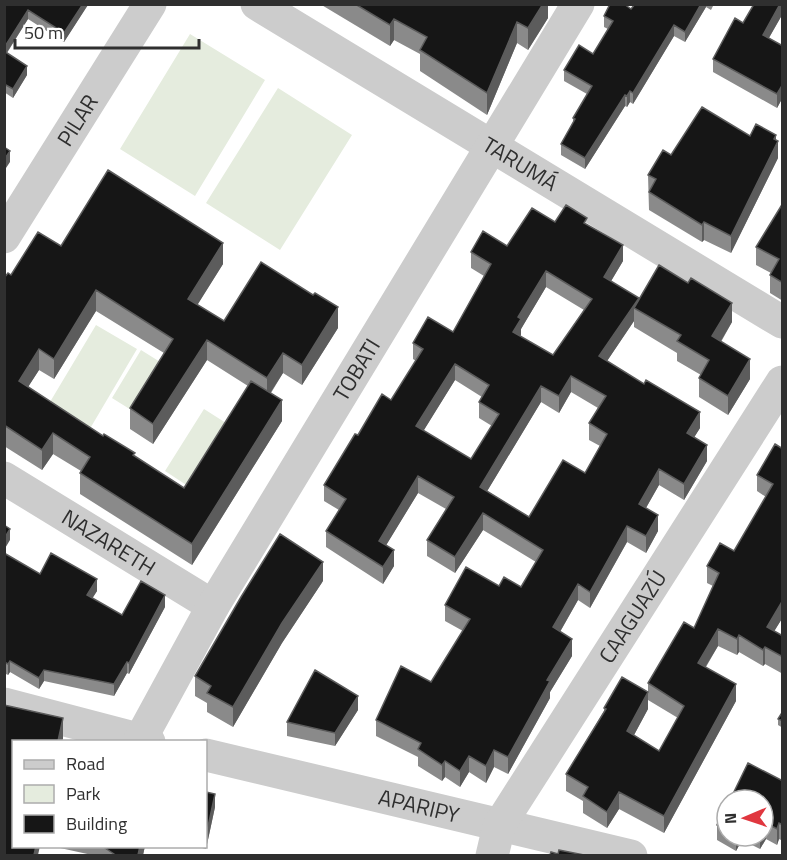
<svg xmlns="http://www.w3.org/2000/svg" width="787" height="860" viewBox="0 0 787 860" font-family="'Titillium Web',sans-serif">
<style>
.green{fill:#e5ecde}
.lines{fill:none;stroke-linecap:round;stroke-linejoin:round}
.minor{stroke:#ccc;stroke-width:33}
.wall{fill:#8a8a8a;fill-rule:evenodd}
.shaded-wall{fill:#5c5c5c}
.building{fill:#161616;stroke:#5c5c5c;stroke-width:1.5;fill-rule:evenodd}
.labels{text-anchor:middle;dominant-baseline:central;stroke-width:6;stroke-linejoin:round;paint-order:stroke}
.street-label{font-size:22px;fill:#2f2f2f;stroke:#fff}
</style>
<rect width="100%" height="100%" fill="#fff"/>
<path class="green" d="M190,34L265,80L195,196L120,149Z
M278,88L352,135L280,250L206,203Z
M96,325L137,349L88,432L47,407Z
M141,350L165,365L136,413L112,398Z
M204,409L237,430L197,492L165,471Z"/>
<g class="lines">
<g class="minor">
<path id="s1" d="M257,4L782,322"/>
<path id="s2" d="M4,237L150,4"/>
<path id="s3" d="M4,478L213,606"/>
<path d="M4,704L149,742"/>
<path id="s4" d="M140,740L213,606L578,4"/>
<path id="s5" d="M206,755L631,856"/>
<path id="s6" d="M492,856L499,826L782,382"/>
</g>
</g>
<path class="wall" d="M4,4H88L64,42L28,19L7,53L27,75L13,98L4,92Z
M320,4H548V18L528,50L517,43L487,115L420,71V54L394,40L390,46Z
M635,4H714L711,10L706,7L685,42L674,36L633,104L630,102L627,107L625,106L585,169L561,155V144L573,123V118L587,94L564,81V70L593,54L608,29L604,27V16L631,9Z
M782,4V15L769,38L783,46V97L777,108L713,72V59L743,23Z
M750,136L776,140L778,158L731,253L704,240L702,242L649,210L648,175L671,155Z
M783,203V301L770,293V275L771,273L756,265V247Z
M555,222L587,224L623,261L611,281L639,300L732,322L721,342L750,379L728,415L699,397V378L701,375L677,361V353L634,327V321L607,361L700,428L694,437L707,461L684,500L659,485L646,508L658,531L646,553L627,542L590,608L578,600L560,632L572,656L550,692V698L508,774L494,767L486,783L469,772L460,787L445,777L442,781L418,766V757L376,736V720L431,682L463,631L445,621V605L499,586L521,587L536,562L483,530L455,573L427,556V540L446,509L418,493L386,545L394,566L383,584L326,547V531L339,510L324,501V485L358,435L391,400L416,361L413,359V343L453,332L484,276L471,268V252L507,246ZM546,287L584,310L553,355L520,336L521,329ZM455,380L482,397L479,402V418L492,426L471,459L423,431ZM571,392L598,408L589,423V440L600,446L585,473L529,517L487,491L541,402L559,413Z
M61,246L223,264L197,305L224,321L338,328L302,385L283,373L271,393L282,421L192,565L80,494V473L81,471L53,454L42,470L4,446V278ZM96,311L164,353L130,408V429L153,444L207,360L248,386L184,488L103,436L28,387L39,370L54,379Z
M783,449V617L774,631L783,636V674L765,664L763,666L739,652L737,655L718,646L706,667L736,701L664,833L619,809L607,828L583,813V801L566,791V774L604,711V708L648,692V683L694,628L713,586L707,583V566L734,551L766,497L757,491V475ZM648,700L678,718L659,751L634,735L648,709Z
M4,553L40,574L97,591L92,598L122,615L165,607L129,674L127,673L114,696L44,681L39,689L10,672L8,675L4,673Z
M323,581L282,643L233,727L207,712V703L195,696V676Z
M358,710L335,746L287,736V722Z
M783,711V728L778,725V719Z
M783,781V841L779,839L777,845L766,839L760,849L742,840L736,851L717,840V825L727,805V836H763V800Z
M206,792L215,807L206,849L194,846H206Z
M51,846H145L143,855H92Z"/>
<path class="shaded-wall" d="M83,4L88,5L64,42V33Z
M543,4H548V18L528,50V28Z
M701,4H706V7L685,42V32Z
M780,4H782V15L763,48V35Z
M28,10V19L4,57V48Z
M394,19V40L390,46V25Z
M517,22V43L487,115V93Z
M674,25V36L633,104V93Z
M27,66V75L13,98V89Z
M783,84V97L777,108V94Z
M630,91V102L627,107V96Z
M625,95V106L585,169V158Z
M776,135V146L778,141V158L731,253V236Z
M10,151V162L4,171V160Z
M704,222V240L702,242V225Z
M223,243V264L188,320V299Z
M623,245V261L604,293V277Z
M546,271V287L521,329V335L513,348V332L518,317Z
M96,290V311L54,379V359Z
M639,298V310L634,308V321L599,373V356Z
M732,303V322L712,356V336Z
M338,307V328L302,385V365Z
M207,340V360L153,444V424Z
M39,349V370L19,401V381Z
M283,353V373L267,398V378Z
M750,359V379L728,415V396Z
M455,364V380L416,443V426Z
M571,376V392L559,413V396Z
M541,386V402L480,503V487Z
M282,400V421L192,565V544Z
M700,412V428L687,449V433Z
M53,433V454L42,470V450Z
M707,445V461L684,500V484Z
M659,469V485L639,520V504Z
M418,476V493L379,557V541Z
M483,513V530L455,573V557Z
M658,515V531L646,553V536Z
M627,526V542L590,608V592Z
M10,529V540L4,550V539Z
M394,550V566L383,584V567Z
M323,562V581L282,643L233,727V707L282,623Z
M97,579V591L87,607V595Z
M578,584V600L553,644V627Z
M165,595V607L129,674V663Z
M783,600V617L767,643V627Z
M718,629V646L698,679V663Z
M739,635V652L737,655V639Z
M572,639V656L550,692V698L508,774V757L547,680Z
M765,647V664L763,666V650Z
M10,661V672L8,675V664Z
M127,662V673L114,696V684Z
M44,670V681L39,689V678Z
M736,684V701L664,833V816Z
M648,692V709L627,748V731Z
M358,696V710L335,746V733Z
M63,718V739L62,741H58Z
M494,750V767L486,783V766Z
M469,756V772L460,787V771Z
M445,761V777L442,781V765Z
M619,792V809L607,828V812Z
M215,794V807L206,849V836Z
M766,823V839L760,849V836H763V828Z
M779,823V839L777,845V829Z
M736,836H742V840L736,851Z
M36,846H40L38,855H34Z
M140,846H145L143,855H138Z"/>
<path class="building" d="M4,4H83L64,33L28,10L4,48Z
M355,4H543L528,28L517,22L487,93L420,50L427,37L394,19L390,25Z
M610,4H624L631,9L635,4H701L685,32L674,25L633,93L630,91L627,96L625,95L585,158L561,144L575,119L573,118L592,86L564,70L579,45L593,54L613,21L604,16Z
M754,4H780L763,35L783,46V84L777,94L713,59L735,18L743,23Z
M4,51L27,66L13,89L4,84Z
M702,107L750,136L756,124L776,135L774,139L778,141L731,236L704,222L702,225L649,192L656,179L648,175L663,150L671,155Z
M4,147L10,151L4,160Z
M108,170L223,243L188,299L224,321L261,262L313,295L315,293L338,307L302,365L283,353L267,378L207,340L153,424L130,408L173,339L96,290L54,359L39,349L19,381L103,436L104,434L135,453L133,455L184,488L251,381L282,400L192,544L80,473L90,457L53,433L42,450L4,425V278L8,273L11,275L38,232L61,246Z
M783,203V283L770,275L779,259L756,247Z
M566,205L587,218L584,223L623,245L604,277L639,298L599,356L644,384L646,380L700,412L687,433L707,445L684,484L659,469L639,504L658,515L646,536L627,526L590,592L578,584L553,627L572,639L547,680L550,681L508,757L494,750L486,766L469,756L460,771L445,761L442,765L418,749L421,743L376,720L401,666L431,682L470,619L445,605L466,567L499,586L504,577L521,587L543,550L483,513L455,557L427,540L454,497L418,476L379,541L394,550L383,567L326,531L346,499L324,485L355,434L358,435L382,394L391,400L423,349L413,343L428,317L453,332L491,264L471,252L483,231L507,246L532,208L555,222ZM546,271L592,299L553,355L513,332L521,319L518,317ZM455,364L489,385L479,402L499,414L471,459L416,426ZM571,376L606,396L589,423L607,434L585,473L563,460L529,517L480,487L541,386L559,396Z
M659,265L688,283L691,278L732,303L712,336L750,359L728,396L699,378L709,360L677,341L681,335L634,308Z
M775,444L783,449V600L767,627L783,636V657L765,647L763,650L739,635L737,639L718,629L698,663L736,684L664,816L619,792L607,812L583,796L588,787L566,774L606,709L604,708L622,677L648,692L627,731L659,751L684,706L648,683L684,622L694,628L719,573L707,566L720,543L734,551L773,484L757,475Z
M4,525L10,529L4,539Z
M280,534L323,562L282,623L233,707L207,693L211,686L195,676L241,597Z
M4,553L40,574L51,553L97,579L87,595L122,615L141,581L165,595L129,663L127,662L114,684L44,670L39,678L10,661L8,664L4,662Z
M315,670L358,696L335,733L287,722Z
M4,705L63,718L58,741H14V846H36L34,855H4Z
M783,711V721L778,719Z
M748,763L783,781V825L779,823L777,829L766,823L763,828V800H730Z
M206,792L215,794L206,836Z
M727,805V830L717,825Z
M102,846H140L138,855H115L114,854Z
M559,850L584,855H550L551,852L558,854Z"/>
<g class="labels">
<g class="street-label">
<text stroke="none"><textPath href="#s2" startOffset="138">PILAR</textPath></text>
<text stroke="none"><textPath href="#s1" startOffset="308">TARUMÁ</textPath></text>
<text stroke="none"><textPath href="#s4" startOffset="429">TOBATI</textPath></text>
<text stroke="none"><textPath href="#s3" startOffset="123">NAZARETH</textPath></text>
<text stroke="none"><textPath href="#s6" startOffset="279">CAAGUAZÚ</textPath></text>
<text stroke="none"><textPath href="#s5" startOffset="219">APARIPY</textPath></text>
</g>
</g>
<rect width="787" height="860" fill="none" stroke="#2f2f2f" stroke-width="12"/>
<rect x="12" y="740" width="195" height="108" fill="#ffffff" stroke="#acacac" stroke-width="1.5"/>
<rect x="24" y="760" width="30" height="9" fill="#cccccc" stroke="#acacac" stroke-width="1.5"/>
<text x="66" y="770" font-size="18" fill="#2f2f2f">Road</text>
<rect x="24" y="785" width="30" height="18" fill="#e5ecde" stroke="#acacac" stroke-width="1.5"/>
<text x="66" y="800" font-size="18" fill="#2f2f2f">Park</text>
<rect x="24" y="815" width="30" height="18" fill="#161616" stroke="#acacac" stroke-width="1.5"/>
<text x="66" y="830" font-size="18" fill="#2f2f2f">Building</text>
<g transform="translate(745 818) rotate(268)"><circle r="28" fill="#ffffff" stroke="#acacac" stroke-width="1.5"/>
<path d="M0-4.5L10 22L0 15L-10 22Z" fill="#e0373f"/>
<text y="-9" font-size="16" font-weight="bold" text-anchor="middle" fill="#2f2f2f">N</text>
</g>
<path d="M15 39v9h184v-9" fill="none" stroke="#2f2f2f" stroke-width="3"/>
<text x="24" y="39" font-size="18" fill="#2f2f2f" stroke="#ffffff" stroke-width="4.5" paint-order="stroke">50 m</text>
</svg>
